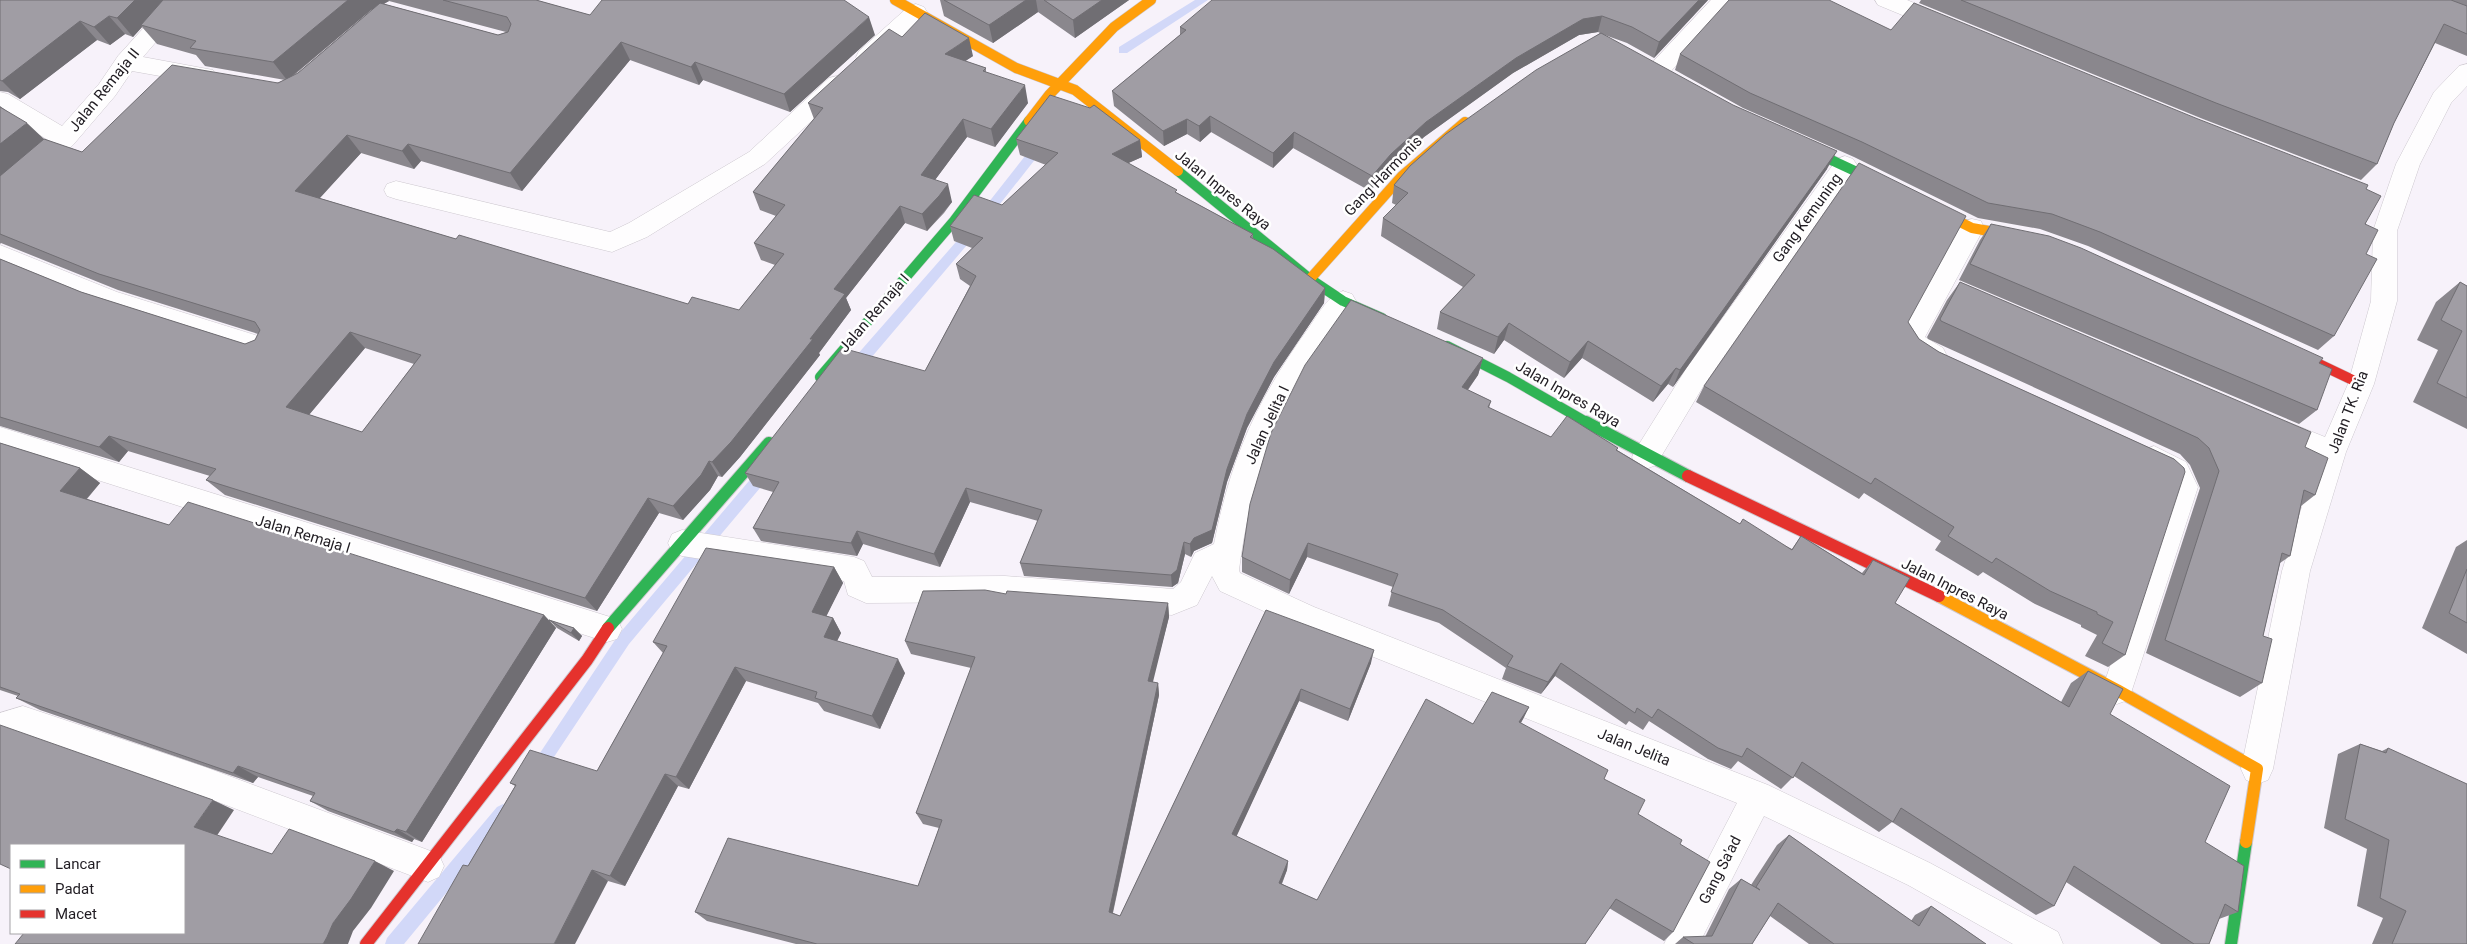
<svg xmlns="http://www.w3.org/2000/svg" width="2467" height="944" viewBox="0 0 2467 944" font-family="Roboto,sans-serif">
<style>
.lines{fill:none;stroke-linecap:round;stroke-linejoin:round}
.stream{fill:#d2d8f8;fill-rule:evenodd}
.street-casing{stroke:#cdc8cf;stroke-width:1}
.fast-far1-casing{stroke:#cdc8cf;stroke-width:11}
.fast-casing{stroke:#cdc8cf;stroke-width:14}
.slow-far1-casing{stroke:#cdc8cf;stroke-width:11}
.slow-casing{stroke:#cdc8cf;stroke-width:14}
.jam-far1-casing{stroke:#cdc8cf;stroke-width:11}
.jam-casing{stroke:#cdc8cf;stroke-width:14}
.street{fill:#fefdfe;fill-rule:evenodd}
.fast-far1{stroke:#30b455;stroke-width:10}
.fast{stroke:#30b455;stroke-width:12}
.slow-far1{stroke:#ff9f0a;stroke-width:10}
.slow{stroke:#ff9f0a;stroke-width:12}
.jam-far1{stroke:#e5322d;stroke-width:10}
.jam{stroke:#e5322d;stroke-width:12}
.wall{fill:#8a878d;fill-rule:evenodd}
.shaded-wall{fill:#706e73}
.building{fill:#a09da4;stroke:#706e73;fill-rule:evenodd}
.labels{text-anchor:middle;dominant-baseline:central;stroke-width:5;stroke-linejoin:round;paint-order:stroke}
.street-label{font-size:15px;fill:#201c22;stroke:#fff}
</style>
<rect width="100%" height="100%" fill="#f7f2fa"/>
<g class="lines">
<path class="stream" d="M1195,0H1208L1127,53H1119V47Z
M1040,141L1046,145L1044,148L978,232L859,372H849L847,368L849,364L970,226L1036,142Z
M765,466L770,468L772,472L770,476L629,644L542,775L537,778L532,775L529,770L532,765L619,634L760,468Z
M503,804L509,807L511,812L509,817L404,944H385L387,938L497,807Z"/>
<g class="street-casing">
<path id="street" d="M169,0H192L143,57L213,70L216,76L213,82L205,84L132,71L115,96L73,145L9,200L0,203V180L48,140L0,111V92L8,94L62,126L99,84L118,56Z
M1711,0H1735L1664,79L1656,81L1648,79L1645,73L1648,67Z
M1875,0H1907L1952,19L1955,24L1952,29L1944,32L1936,29L1878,5Z
M916,4L924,7L927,12L924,17L875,63L867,65L859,63L856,57L859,51L908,7Z
M2467,64V86L2451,103L2420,164L2397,231V301L2374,384L2346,452L2310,571L2273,769L2268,780L2257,784L2246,780L2241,769L2282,571L2317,458L2263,435L2260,427L2263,419L2273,416L2325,437L2348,384L2371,301L2373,231L2396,164L2434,92L2459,66Z
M837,76L845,78L848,84L845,90L765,164L647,237L612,252L396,199L387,196L384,190L387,184L396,181L610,232L629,223L749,152L829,78Z
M1845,156L1853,159L1857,165L1853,171L1704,385L1656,465L1646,469L1636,465L1632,457L1636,449L1686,369L1837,159Z
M1972,219L1981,221L1984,228L1925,337L1943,348L1947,356L1943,364L1934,367L1909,354L1898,339L1963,221Z
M0,245L117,292L271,340L275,347L271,354L262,358L101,307L0,265Z
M1343,291L1352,294L1356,301C1341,329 1319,353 1302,380C1265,441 1248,499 1239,570L1240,573L1314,607L1768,785L1930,863L2058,932L2063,944H2013L1908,885L1764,816L1699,944H1664L1737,803L1294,625L1220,591L1212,576L1197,605L1172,615L1005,602L866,603L848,595L844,581L682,556L672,552L668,543L672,534L682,530L854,557L864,561L872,577L1005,576L1173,589L1181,582L1195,553L1214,544C1231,456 1258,398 1310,326C1319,313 1328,296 1343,291Z
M0,427L607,616L617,619L622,629L617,639L607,642L0,449Z
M2154,446L2186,462L2198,487L2132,690L2128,700L2117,704L2106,700L2102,690L2170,487C2163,473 2147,472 2140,458L2144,450Z
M23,706L205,767L428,850L439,855L444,866L439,877L428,882L205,797L23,734L0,746V713Z"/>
</g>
<g class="fast-far1-casing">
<path id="fast-far1" d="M1797,144L1887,186
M1178,171L1310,279L1343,301L1382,318
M1447,346L1508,377L1588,423
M820,377L954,221L1029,121"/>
</g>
<g class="fast-casing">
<path id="fast" d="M1586,422L1688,476
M608,628L769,443
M2231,944L2246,842"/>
</g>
<g class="slow-far1-casing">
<path id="slow-far1" d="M895,0L1016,68L1075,90L1178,171
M1029,121L1049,95L1114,27L1151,0
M1928,206L1972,228L2022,237
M1310,279L1402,176L1465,122"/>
</g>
<g class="slow-casing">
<path id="slow" d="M1939,596L2117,690L2257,769L2246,842"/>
</g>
<g class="jam-far1-casing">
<path id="jam-far1" d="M2298,354L2361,384"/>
</g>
<g class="jam-casing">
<path id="jam" d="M1688,476L1939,596
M366,944L587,660L608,628"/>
</g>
<use href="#street" class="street"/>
<use href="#fast-far1" class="fast-far1"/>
<use href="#fast" class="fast"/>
<use href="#slow-far1" class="slow-far1"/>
<use href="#slow" class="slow"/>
<use href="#jam-far1" class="jam-far1"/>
<use href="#jam" class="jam"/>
</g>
<path class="wall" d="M0,0H536L590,15L875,35L790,112L703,80L699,85L630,60L522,191L421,161L414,169L361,153L319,198L456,239L688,304L739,310L775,265L761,260L754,243L776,216L760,210L753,192L814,119L808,103L902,37L973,56L965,61L986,68V72L1028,103L995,147L967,137L935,180L952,202L944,213L927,231L905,223L846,298L851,310L819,353L820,355L740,457L722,477L718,476L710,490L683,520L659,513L597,611L225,495L206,480L210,476L128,451L119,462L0,426V259L81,292L245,344L255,340L258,334L118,290L1,243L0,244V106L44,139L82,152L285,80L205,66L196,55L157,44L142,27L133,37L125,34L110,45L97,40L20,99L8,92L0,91ZM389,1L506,32L498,35L384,4ZM374,8L298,73L292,77L371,10ZM365,348L414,364L362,432L309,415Z
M940,0H1129L1075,38L1038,12L993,43L944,16Z
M1708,0L1654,58L1627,43L1602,34L1827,169L1673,387L1668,384L1653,402L1582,358L1564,378L1504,340L1494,354L1437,329L1440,312L1463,287L1381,236L1383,218L1396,205L1392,203L1394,185L1600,33L1598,32L1579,35L1513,73L1424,137L1389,170L1370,191L1293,148L1273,168L1211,132L1200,142L1187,134L1164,146L1114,106L1112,91L1180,35V27Z
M1921,0H2467V56L2435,43L2394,123L2377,164L2361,180L2203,119L1919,3Z
M1891,30L2366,189V254L2334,336L2318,350L2088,246L2040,229L1978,218L1854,157L1743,108L1675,70L1680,54Z
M1016,139L1140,140L1142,157L1128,163L1177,193L1253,234V238L1325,288L1324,303L1274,377L1247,428L1227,482L1212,543L1194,551L1191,557L1185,554L1178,583L1172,587L1024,576L1020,563L1038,521L970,502L940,567L863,544L857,556L761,541L753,528L773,492L753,486L745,473L925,371L970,286L960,279L956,264L972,248L954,241L950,226L1002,205L1046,165L1020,155Z
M1991,224L2319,363L2317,410L2299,424L1959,280L1980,240Z
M1960,282L2305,447L2315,495L2301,506L2290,556L2280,563L2263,636L2262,683L2240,697L2146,653L2200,488L2190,465L2180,454L1928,339L1927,337L1947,300Z
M2460,282L2467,286V429L2413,402L2438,350L2417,340L2436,302Z
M1908,322L1919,339L1939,352L2174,459L2125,655L2108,667L2085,656L2097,635L2081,627V625L2035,604L1983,572L1978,576L1935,550L1941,541L1864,493L1859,499L1696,402L1704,386Z
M1483,358L1478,375L1468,390L1491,401L1489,408L1551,437L1618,448L1617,450L1740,524L1792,549L1801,536L1862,573L1873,560L1895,603L2061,702L2071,683L2088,671L2110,714L2205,842L2238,912L2219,919L2209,944H2161L2066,882L2054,906L2036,915L1892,822L1879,832L1794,776L1781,789L1738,761L1731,769L1708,759L1649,721L1643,730L1629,721L1626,725L1555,676L1541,694L1502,679L1506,668L1439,623L1388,606L1393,587L1307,557L1289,594L1242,572V557Z
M0,443L80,468L100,483L87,499L169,525L544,615L556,628L422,842L414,839L412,842L328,811L310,801L313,796L258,777L253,783L40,710L16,698L18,696L0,690Z
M2467,540V654L2422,628L2456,547Z
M834,567L843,583L826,616L833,618L841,633L837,641L905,673L880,729L824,711L818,703L746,681L689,789L678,786L625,886L608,881L468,866L515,786L510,783L597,771L663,653L653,642Z
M1006,594L1168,603L1169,617L1152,682L1158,683L1159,695L1113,913L1120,916L1266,610L1371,663L1348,721L1299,701L1236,836L1288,861L1287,870L1282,884L1317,900L1473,724L1529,707L1521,723L1604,779L1638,814L1680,844L1673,932L1664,941L1609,908L1585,944H796L707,921L695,912L918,886L939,828L923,824L916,813L971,668L911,654L905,641Z
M549,620L574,628L582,636L579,641L557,628Z
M2360,744L2382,751L2388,748L2467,944H2372L2383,918L2357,906L2367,849L2324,828L2338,754Z
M1789,835L1911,921L1915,915L1931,906L1986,944H1809L1770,916L1752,944H1675L1683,937H1705L1729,889L1741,879L1751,885L1777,845Z"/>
<path class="shaded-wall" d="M135,0H167L141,25L142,27L133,37L117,18Z
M348,0H388L389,1L371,10L287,80L273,62Z
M1026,0H1036L1038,12L993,43L989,25Z
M1102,0H1129L1075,38L1073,20Z
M1699,0H1708L1654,58L1659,42Z
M109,16L125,34L110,45L94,27Z
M1602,16L1598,32L1579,35L1513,73L1424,137L1389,170L1370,191L1372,176L1391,154L1426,122L1516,58L1583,19Z
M869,17L875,35L790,112L784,94Z
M80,21L97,40L20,99L2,81Z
M969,38L973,56L949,72L945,54Z
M621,42L630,60L522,191L510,173Z
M695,62L703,80L699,85L691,67Z
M1025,85L1028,103L995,147L991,129Z
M1210,116L1211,132L1200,142L1199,126Z
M963,119L967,137L926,192L921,175Z
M1187,119V134L1164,146L1163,131Z
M27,123L45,140L0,178V144Z
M1294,132L1293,148L1273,168V153Z
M347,135L361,153L310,209L295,191Z
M1140,140L1142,157L1113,170L1112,154Z
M408,144L421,161L414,169L402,151Z
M1837,151L1827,169L1673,387L1680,370Z
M948,184L952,202L927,231L922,214Z
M900,206L905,223L846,298L851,310L819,353L820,355L740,457L722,477L712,462L834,289Z
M1325,288L1324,303L1274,377L1247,428L1227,482L1212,543L1194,551L1191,557L1190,544L1227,469L1247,414L1274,362Z
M1509,323L1504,340L1494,354L1498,337Z
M350,332L365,348L302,423L286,407Z
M1588,341L1582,358L1564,378L1570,362Z
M1483,358L1478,375L1458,403L1462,387Z
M1676,368L1668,384L1653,402L1661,386Z
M109,436L128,451L119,462L99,447Z
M709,461L718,476L710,490L683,520L673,506Z
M80,468L100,483L81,505L60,491Z
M966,488L970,502L940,567L934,554Z
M648,498L659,513L597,611L585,598Z
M857,531L863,544L857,556L851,543Z
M1184,542L1185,554L1178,583L1172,587L1171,575Z
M1308,543L1307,557L1289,594L1290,580Z
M834,567L843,583L821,627L812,612Z
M1168,603L1169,617L1150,694L1148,681Z
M544,615L556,628L422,842L406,832Z
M833,618L841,633L832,651L824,637Z
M574,628L582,636L579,641L571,633Z
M1374,650L1371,663L1348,721L1350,709Z
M898,659L905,673L880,729L872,716Z
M1561,663L1555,676L1541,694L1548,682Z
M735,667L746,681L689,789L676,777Z
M1158,683L1159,695L1111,920L1109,912Z
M1301,689L1299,701L1233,844L1232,834Z
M1529,707L1523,719L1513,734L1519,722Z
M238,766L258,777L253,783L233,773Z
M665,774L678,786L625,886L610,876Z
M213,800L234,810L216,837L194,827Z
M397,829L414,839L412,842L394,832Z
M375,861L394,871L371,908L353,931L348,944H323L333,923Z
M1288,861L1287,870L1278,892L1279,883Z
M592,870L608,881L575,944H554Z"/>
<path class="building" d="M0,0H135L117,18L109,16L94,27L80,21L2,81L0,80Z
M163,0H348L273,62L190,48L196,41L141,25Z
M443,0H536L590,15L602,0H844L869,17L784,94L695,62L691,67L621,42L510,173L408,144L402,151L347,135L295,191L456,239L459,235L688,304L692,297L739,310L784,254L754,243L785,205L753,192L823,108L808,103L889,29L902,37L925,13L969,38L945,54L986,68L983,71L1025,85L991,129L963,119L921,175L948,184L939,196L922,214L900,206L834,289L845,294L810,339H813L731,442L712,462L709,461L701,475L673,506L648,498L585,598L206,480L216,469L109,436L99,447L0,417V259L81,292L245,344L255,340L260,330L255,322L99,274L0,234V176L44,139L82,152L172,65L278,83L298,73L380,3L498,35L508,32L511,24L507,17ZM350,332L421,355L362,432L286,407Z
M944,0H1026L989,25Z
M1044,0H1102L1073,20Z
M1212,0H1699L1659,42L1632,27L1602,16L1583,19L1516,58L1426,122L1391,154L1372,176L1294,132L1273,153L1210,116L1199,126L1187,119L1163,131L1112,91L1186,30L1180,27Z
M1729,0H1829L1891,30L1914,3L2198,119L2368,185L2366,189L2381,196L2365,224L2378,230L2366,254L2377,259L2334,336L2100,232L2052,214L1988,203L1862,142L1750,93L1680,54Z
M1961,0H2451L2467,6V34L2444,24L2394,123L2377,164L2216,103Z
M1601,33L1733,105L1837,151L1680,370L1676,368L1661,386L1588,341L1570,362L1509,323L1498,337L1440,312L1475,275L1383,218L1408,193L1394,185L1410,166L1446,134L1536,70Z
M1050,95L1090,108L1094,105L1140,140L1112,154L1177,190L1175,192L1253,234L1250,237L1273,249L1325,288L1274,362L1247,414L1227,469L1212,530L1194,538L1190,544L1184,542L1177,570L1171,575L1020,563L1042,510L966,488L934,554L857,531L851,543L753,528L779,482L745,473L842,348L925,371L976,276L956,264L983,238L950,226L974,195L1002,205L1058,153L1016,139Z
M0,107L27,123L0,144Z
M1859,163L1966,216L1908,322L1919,339L1939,352L2174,459L2184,468L2185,472L2125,655L2102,643L2113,622L2097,614V612L2050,591L1996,558L1992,563L1948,536L1954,527L1875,478L1871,484L1704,386Z
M1991,224L2049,236L2081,248L2323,358L2319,363L2332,369L2317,410L1970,264Z
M1960,282L2311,432L2305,447L2328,458L2315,495L2304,490L2290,556L2282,553L2263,636L2272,639L2262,683L2165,640L2219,471L2209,448L2198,438L1941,321L1940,319Z
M2460,282L2467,286V398L2437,383L2462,331L2441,320Z
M1351,300L1483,358L1462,387L1491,401L1488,407L1551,437L1567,416L1618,448L1616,450L1740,524L1743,519L1792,550L1801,536L1864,575L1873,560L1910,578L1895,603L2069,707L2088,671L2123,689L2110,714L2230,786L2205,842L2244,866L2238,912L2225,904L2209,944H2194L2074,866L2054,906L1901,808L1893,822L1802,762L1793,778L1747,748L1742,757L1718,748L1658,709L1652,718L1637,708L1635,713L1561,663L1548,682L1507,666L1513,656L1443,610L1391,592L1398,574L1308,543L1290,580L1242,557L1250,504L1271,433L1305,365Z
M0,443L80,468L60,491L169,525L188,502L544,615L406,832L397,829L394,832L310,801L315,793L238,766L233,773L16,698L20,694L0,687Z
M706,548L834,567L812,612L833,618L824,637L898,659L872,716L815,698L817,692L735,667L676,777L665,774L610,876L592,870L554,944H418L463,865L468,866L516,785L510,783L530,750L597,771L667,646L653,642Z
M2467,569V623L2449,613Z
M985,590L1006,594L1007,591L1168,603L1148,681L1158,683L1109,912L1120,916L1266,610L1374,650L1350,709L1301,689L1232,834L1288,861L1279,883L1317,900L1426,699L1473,724L1492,692L1529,707L1519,722L1608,770L1604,779L1645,800L1638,814L1682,840L1680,844L1710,862L1673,932L1616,899L1585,944H817L695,912L728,838L918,886L942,820L916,813L975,657L905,641L923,591Z
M549,620L574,628L571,633Z
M0,725L213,800L194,827L272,854L289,829L375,861L351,899L333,923L327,937L323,944H15L24,933H184V845H11V869L0,864Z
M2360,744L2386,753L2388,748L2467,784V944H2392L2406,911L2380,898L2389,840L2345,819Z
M1789,835L1919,926L1931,906L1986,944H1834L1778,903L1752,944H1694L1683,937L1712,936L1741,879L1760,890L1756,887Z"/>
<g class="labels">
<g class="street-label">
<text transform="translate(104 90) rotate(-51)">Jalan Remaja II</text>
<text transform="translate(1383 176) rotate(-46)">Gang Harmonis</text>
<text transform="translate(1223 190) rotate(39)">Jalan Inpres Raya</text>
<text transform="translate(1807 218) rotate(-54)">Gang Kemuning</text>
<text transform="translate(874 313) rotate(-49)">Jalan Remaja I</text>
<text transform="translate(1568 394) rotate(30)">Jalan Inpres Raya</text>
<text transform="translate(2348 412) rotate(-69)">Jalan TK. Ria</text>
<text transform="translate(1267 425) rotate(-65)">Jalan Jelita I</text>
<text transform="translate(303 534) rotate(17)">Jalan Remaja I</text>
<text transform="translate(1955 589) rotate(27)">Jalan Inpres Raya</text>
<text transform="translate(1634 747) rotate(22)">Jalan Jelita</text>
<text transform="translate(1720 870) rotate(-63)">Gang Sa'ad</text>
</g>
</g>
<rect x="10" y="844" width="175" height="90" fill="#ffffff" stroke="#a6a4a7"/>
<rect x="20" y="860" width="25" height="8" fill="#30b455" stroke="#a6a4a7"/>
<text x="55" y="869" font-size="15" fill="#201c22">Lancar</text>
<rect x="20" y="885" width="25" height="8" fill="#ff9f0a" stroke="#a6a4a7"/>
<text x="55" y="894" font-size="15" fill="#201c22">Padat</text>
<rect x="20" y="910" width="25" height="8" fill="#e5322d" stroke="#a6a4a7"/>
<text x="55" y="919" font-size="15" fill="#201c22">Macet</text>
</svg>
